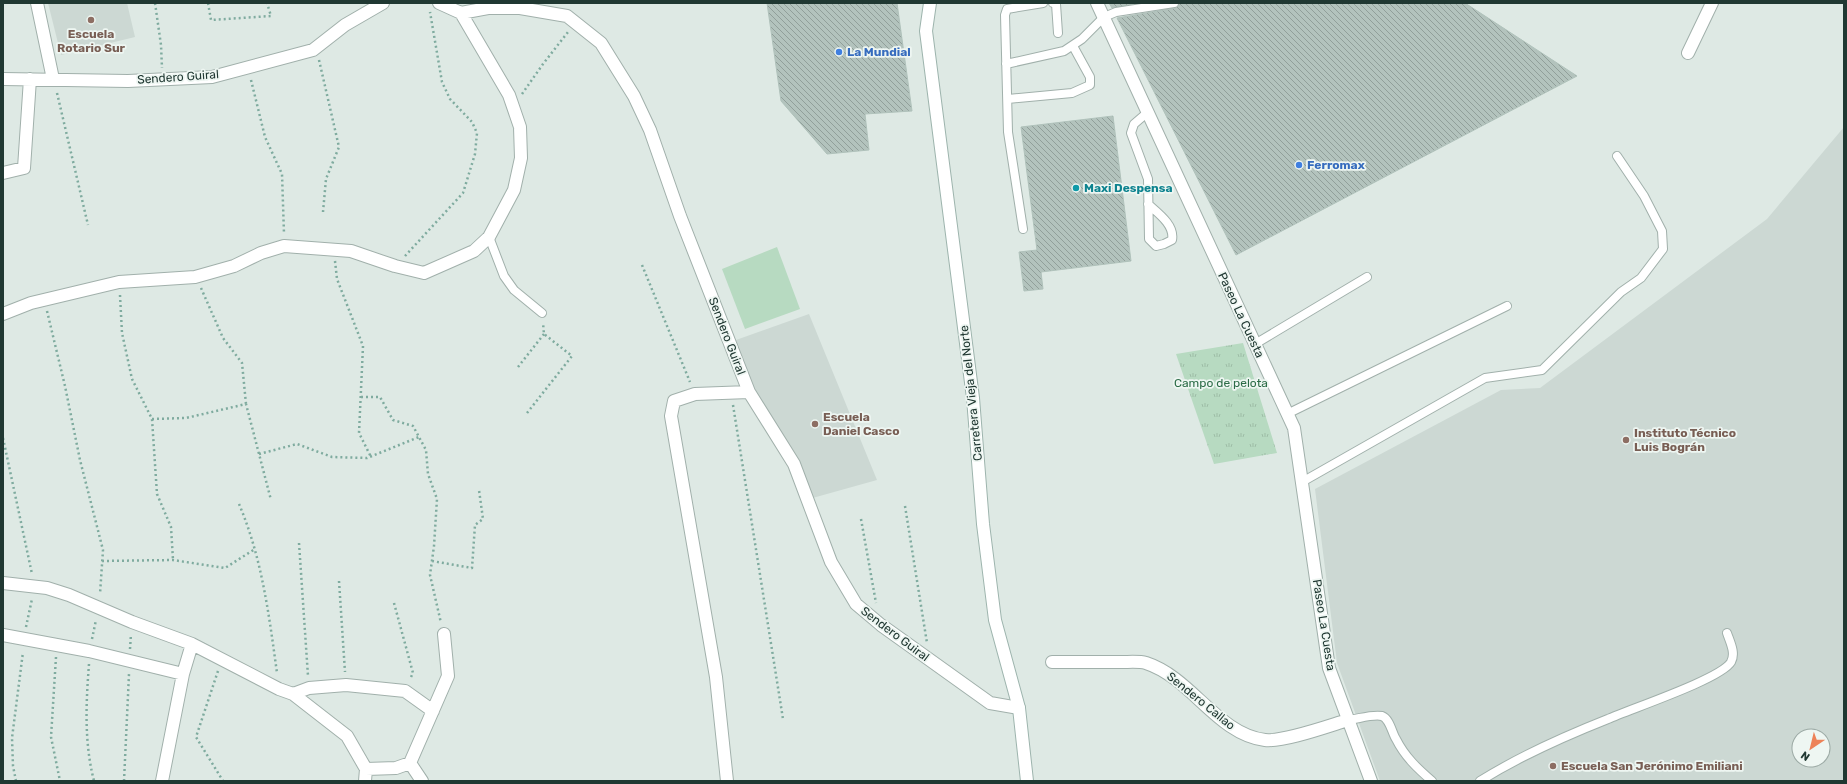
<svg xmlns="http://www.w3.org/2000/svg" width="1847" height="784" viewBox="0 0 1847 784" font-family="Rubik,sans-serif">
<style>
.built{fill:#ccd8d3;fill-rule:evenodd}
.green{fill:#b7dac1}
.park{fill:url(#park-tufts)}
.building{fill:url(#building-back-hatch);stroke:#b0c2bb}
.lines{fill:none;stroke-linecap:round;stroke-linejoin:round}
.lane-casing{stroke:#a1b0ab;stroke-width:10}
.street-casing{stroke:#a1b0ab;stroke-width:14}
.secondary-casing{stroke:#9db4ad;stroke-width:14}
.path{stroke:#7fab9f;stroke-width:2.5;stroke-dasharray:2 3;stroke-linecap:butt}
.lane{stroke:#fff;stroke-width:8}
.street{stroke:#fff;stroke-width:12}
.secondary{stroke:#fff;stroke-width:12}
.education-dot{fill:#8d6e63;stroke:#eef6f2;stroke-width:1.5}
.shop-dot{fill:#3f7fe0;stroke:#eef6f2;stroke-width:1.5}
.culture-dot{fill:#0f9aa8;stroke:#eef6f2;stroke-width:1.5}
.labels{text-anchor:middle;dominant-baseline:central;stroke-width:3.5;stroke-linejoin:round;paint-order:stroke}
.education-label{font-size:12px;font-weight:bold;fill:#785e54;stroke:#eef6f2;text-anchor:start}
.shop-label{font-size:12px;font-weight:bold;fill:#366cbe;stroke:#eef6f2;text-anchor:start}
.street-label{font-size:12px;fill:#203832;stroke:#eef6f2}
.culture-label{font-size:12px;font-weight:bold;fill:#0d838f;stroke:#eef6f2;text-anchor:start}
.park-label{font-size:12px;fill:#2c6c47;stroke:#eef6f2}
</style>
<defs>
<pattern id="park-tufts" width="24" height="20" patternUnits="userSpaceOnUse"><rect width="24" height="20" fill="#b7dac1"/><path d="M3 7l-1-3M5 7V3M7 7l1-3M15 17l-1-3M17 17v-4M19 17l1-3" fill="none" stroke="#9dbca6"/></pattern>
<pattern id="building-back-hatch" width="6" height="6" patternUnits="userSpaceOnUse"><rect width="6" height="6" fill="#b3c3bd"/><path d="M-1 5l2 2M0 0l6 6M5-1l2 2" fill="none" stroke="#919f9a"/></pattern>
</defs>
<rect width="100%" height="100%" fill="#dee9e4"/>
<path class="built" d="M48,3H127L135,37L61,55Z
M1844,127V781H1380L1337,663L1315,489L1501,390L1540,388L1767,219ZM1799,736H1823V760H1799Z
M809,314L877,480L809,499L788,443L750,385L745,373L736,340Z"/>
<path class="green" d="M777,247L800,309L745,329L722,269Z"/>
<path class="park" d="M1243,343L1277,453L1214,464L1176,354Z"/>
<path class="building" d="M767,3H897L912,111L865,114L869,150L827,154L781,101Z
M1109,3H1138L1112,8Z
M1179,3H1465L1577,76L1236,255L1117,18L1175,8Z
M1113,116L1131,261L1041,272L1043,289L1024,291L1019,252L1037,250L1021,127Z"/>
<g class="lines">
<g class="lane-casing">
<path id="lane" d="M1053,3L1056,4L1058,33
M1006,64L1064,51L1082,39L1104,17L1116,12L1174,3
M1008,99L1072,93L1090,85V77L1073,46
M1148,112L1134,124L1131,133L1148,179L1149,239L1156,246L1164,244L1172,240C1175,225 1158,213 1148,204
M1023,229L1008,132L1005,15L1007,9L1043,3
M489,237L504,276L514,290L542,313
M1255,344L1367,277
M1287,414L1507,306
M1302,482L1485,378L1542,370L1621,292L1641,278L1663,249L1662,231L1644,196L1617,156
M1348,720C1358,719 1372,714 1382,716C1390,719 1392,733 1396,739C1405,757 1418,769 1432,781
M1480,781C1520,756 1565,736 1608,719C1630,709 1721,679 1731,662C1736,653 1730,642 1727,633"/>
</g>
<g class="street-casing">
<path id="street" d="M37,3L53,79
M439,3L461,13L488,8H520L567,16L601,43L634,96L650,130L680,216L749,392L794,464L831,562L856,604L881,625L990,703L1019,708
M1097,3L1294,428L1329,668L1371,781
M1688,53L1712,3
M3,79L128,81L212,77L313,50L345,25L383,3
M3,173L24,168L30,79
M3,314L31,303L119,282L195,277L234,266L261,253L284,246L351,251L395,266L424,273L474,251L489,237L514,190L521,158L520,127L509,95L461,13
M3,583L47,588L69,595L132,622L192,644L279,689L293,694L347,736L366,769L365,781
M3,635L89,651L183,674
M1052,662C1075,662 1099,662 1122,662C1129,662 1139,661 1146,663C1192,678 1217,734 1265,740C1284,742 1328,726 1348,720
M293,694L309,688L346,685L405,691L433,711
M366,769L396,768L410,763
M162,781L183,674L192,644
M422,781L410,763L448,676L444,634
M727,781L716,677L671,416L674,401L695,394L749,392"/>
</g>
<g class="secondary-casing">
<path id="secondary" d="M930,3L926,31L973,398L983,524L995,620L1019,708L1027,781"/>
</g>
<path class="path" d="M155,3L161,45L162,68
M208,3L211,20L271,16L267,3
M319,60L339,147L326,179L323,212
M251,80L265,137L282,174L284,234
M57,93L88,225
M522,94L543,64L568,32
M405,256L463,193L475,154L477,133L472,122L450,99L442,82L430,12
M335,261L337,279L363,346L359,433L371,457
M642,265L690,382
M201,288L223,338L242,363L246,404
M120,295L122,333L132,379L152,419L157,494L171,527L173,560
M47,311L65,386L80,460L103,550L100,594
M518,367L544,334
M361,397H380L393,420L413,426L426,450L428,474L437,499L434,546L430,575L441,623
M733,405L783,719
M527,413L572,356L544,334L543,323
M152,419L186,418L246,404L271,500
M3,438L32,574
M259,454L297,444L332,457L367,458L419,437
M239,504C262,558 269,615 277,673
M905,506L927,643
M861,519L876,603
M299,543L308,676
M102,561L173,560L225,568L255,549
M432,561L472,568L475,525L483,519L479,490
M339,581L345,672
M394,603L413,673L410,679
M26,627L32,599
M92,639L96,620
M130,649L131,634
M56,657L51,737L60,781
M89,664C86,703 84,742 94,781
M218,671L196,737L223,781
M16,781L13,766L12,738L23,652
M124,781L129,674"/>
<use href="#lane" class="lane"/>
<use href="#street" class="street"/>
<use href="#secondary" class="secondary"/>
</g>
<g class="education-dot">
<circle cx="91" cy="20" r="4"/>
<circle cx="815" cy="424" r="4"/>
<circle cx="1626" cy="440" r="4"/>
<circle cx="1553" cy="766" r="4"/>
</g>
<g class="shop-dot">
<circle cx="839" cy="52" r="4"/>
<circle cx="1299" cy="165" r="4"/>
</g>
<circle class="culture-dot" cx="1076" cy="188" r="4"/>
<g class="labels">
<g class="education-label">
<text x="91" y="34" text-anchor="middle">Escuela<tspan x="91" dy="14">Rotario Sur</tspan></text>
<text x="823" y="417">Escuela<tspan x="823" dy="14">Daniel Casco</tspan></text>
<text x="1634" y="433">Instituto Técnico<tspan x="1634" dy="14">Luis Bográn</tspan></text>
<text x="1561" y="766">Escuela San Jerónimo Emiliani</text>
</g>
<g class="shop-label">
<text x="847" y="52">La Mundial</text>
<text x="1307" y="165">Ferromax</text>
</g>
<g class="street-label">
<text transform="translate(178 77) rotate(-4)">Sendero Guiral</text>
<text transform="translate(1241 315) rotate(65)">Paseo La Cuesta</text>
<text transform="translate(727 336) rotate(69)">Sendero Guiral</text>
<text transform="translate(971 393) rotate(-96)">Carretera Vieja del Norte</text>
<text transform="translate(1324 625) rotate(81)">Paseo La Cuesta</text>
<text transform="translate(895 634) rotate(37)">Sendero Guiral</text>
<text transform="translate(1201 701) rotate(39)">Sendero Callao</text>
</g>
<g class="culture-label">
<text x="1084" y="188">Maxi Despensa</text>
</g>
<g class="park-label">
<text x="1221" y="383">Campo de pelota</text>
</g>
</g>
<rect width="1847" height="784" fill="none" stroke="#203832" stroke-width="8"/>
<g transform="translate(1811 748) rotate(215)"><circle r="19" fill="#eef6f2" stroke="#9caaa5"/>
<path d="M0-3L7 15L0 10L-7 15Z" fill="#ed8258"/>
<text y="-6" font-size="11" font-weight="bold" text-anchor="middle" fill="#203832">N</text>
</g>
</svg>
